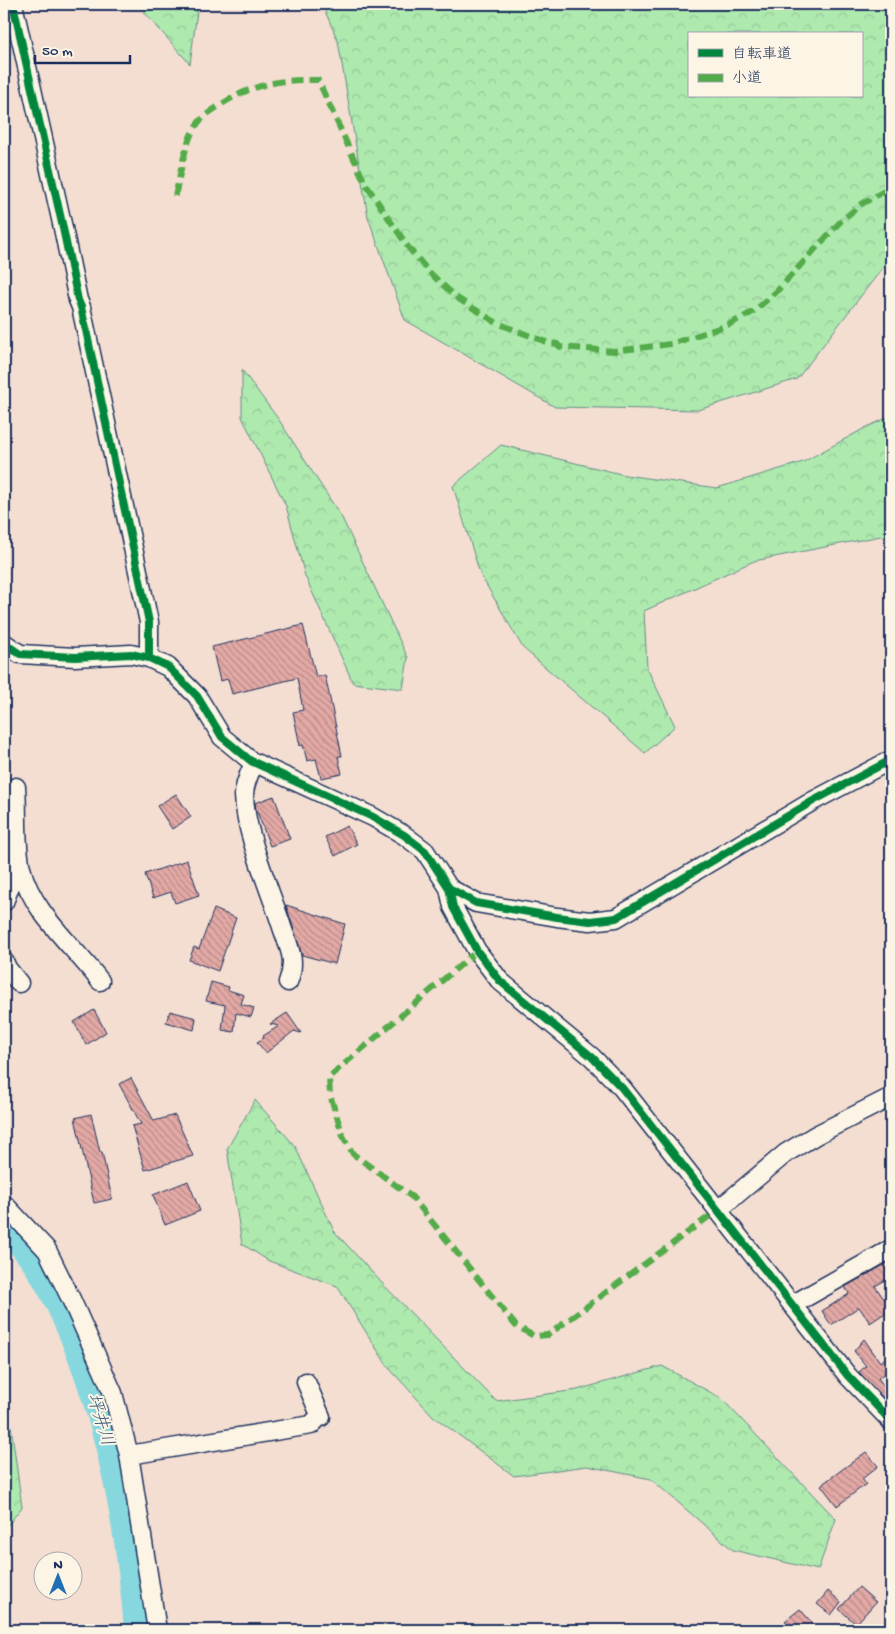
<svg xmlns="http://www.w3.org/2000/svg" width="895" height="1634" viewBox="0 0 895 1634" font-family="'Gochi Hand','Klee One',sans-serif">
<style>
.forest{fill:url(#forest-crowns);stroke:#648c86;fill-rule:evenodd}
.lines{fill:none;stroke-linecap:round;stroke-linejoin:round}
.river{stroke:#87d8de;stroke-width:22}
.building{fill:url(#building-back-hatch);stroke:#1b2f5e}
.minor-casing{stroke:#1b2f5e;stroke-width:21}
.minor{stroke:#fcf5e5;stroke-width:18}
.quiet{stroke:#52ab49;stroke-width:6;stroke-dasharray:12 6;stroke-linecap:butt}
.cycleway-casing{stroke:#fcf5e5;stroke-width:11}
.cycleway{stroke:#00873e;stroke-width:8}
.labels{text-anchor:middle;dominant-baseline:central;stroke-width:4;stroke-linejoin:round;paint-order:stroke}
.water-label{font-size:18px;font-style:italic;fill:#36597e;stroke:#fcf5e5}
</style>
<defs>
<pattern id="forest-crowns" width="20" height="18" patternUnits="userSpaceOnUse" patternTransform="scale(1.25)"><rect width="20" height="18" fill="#aee9ae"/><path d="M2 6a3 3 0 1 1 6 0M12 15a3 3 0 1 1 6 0" fill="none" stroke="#95c898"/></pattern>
<pattern id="building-back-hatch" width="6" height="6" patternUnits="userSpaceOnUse" patternTransform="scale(1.25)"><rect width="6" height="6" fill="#e3a9a5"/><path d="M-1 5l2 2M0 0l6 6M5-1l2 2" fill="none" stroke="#b78a8a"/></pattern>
</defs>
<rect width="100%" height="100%" fill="#f4ded2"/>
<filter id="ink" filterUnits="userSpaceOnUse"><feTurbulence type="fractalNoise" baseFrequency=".02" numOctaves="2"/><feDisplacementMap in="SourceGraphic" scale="10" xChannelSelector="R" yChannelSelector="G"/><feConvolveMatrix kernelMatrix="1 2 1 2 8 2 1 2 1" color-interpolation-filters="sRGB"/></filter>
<g filter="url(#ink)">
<path class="forest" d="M137,4H198L190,64Z
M322,4H891V257L797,379L698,410L555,407L405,320L368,217L338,41ZM689,34H861V96H689Z
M242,370L279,420L342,518L408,658L403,689L353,683L305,576L286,506L242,417Z
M891,416V534L754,561L644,611L647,668L675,726L645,753L523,648L480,574L453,486L501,445L625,475L717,488L803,462L865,428Z
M255,1100L295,1146L334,1231L380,1281L496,1401L577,1390L662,1366L721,1398L836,1519L818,1570L733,1550L651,1479L587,1466L514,1476L433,1416L388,1367L337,1286L269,1261L242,1244L227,1149Z
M5,1381L22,1507L4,1530V1382Z"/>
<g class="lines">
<path class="river" d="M4,1230C35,1258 54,1297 70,1335C109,1429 127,1529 135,1630"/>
</g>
<path class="building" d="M303,625L316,677L325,675L342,756H338L342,774L321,778L316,759L307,761L303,745L300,746L293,712L303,710L297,678L232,694L228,679L220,681L212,647Z
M176,794L191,817L172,829L157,806Z
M274,796L290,839L270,846L256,809L255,803Z
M347,826L357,844L335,856L325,837Z
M187,860L199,895L175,903L171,892L153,898L145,874Z
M286,905L345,924L335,964L302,955Z
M214,909L236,918L218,971L189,960L194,947L199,949Z
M211,982L229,987L228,990L244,995L241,1004L254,1008L251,1017L236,1013L234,1032L222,1030L225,1005L206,1001Z
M94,1010L106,1032L86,1045L74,1022Z
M170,1011L196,1018L194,1030L166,1022Z
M287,1013L301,1033L294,1031L266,1053L257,1042L264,1038L263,1036L279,1026L270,1024Z
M131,1078L154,1121L175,1115L193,1156L145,1170L132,1126L141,1124L119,1084Z
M91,1114L100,1152H102L112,1199L94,1203L75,1118Z
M188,1181L200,1211L165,1225L153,1195Z
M891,1261V1277L875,1286L891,1309L870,1323L859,1307L831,1325L822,1311L849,1294L845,1287Z
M864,1339L880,1362L891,1354V1369L878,1378L891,1396V1406L859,1372L866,1366L854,1351Z
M866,1452L878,1466L862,1479L866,1484L837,1506L821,1485Z
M859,1587L876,1602L856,1624L839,1609Z
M828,1591L841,1602L831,1615L817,1604Z
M800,1609L818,1630H780L788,1624L785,1621Z"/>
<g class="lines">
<g class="minor-casing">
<path id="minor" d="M13,4L63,228L78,300L81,307L149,622V658
M4,643L20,654L75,657L131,654L149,658L168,667L197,696L222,737L251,761L373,817L404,835L425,851L449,888L453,907L477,951L500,981L592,1057L622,1088L848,1376L891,1421
M254,763C250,772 244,784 244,795C245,834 270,889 282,927C289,948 297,960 288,982
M4,793L16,787C18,813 15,842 21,868C32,913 73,945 100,981
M449,888L476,903L557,917L590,921L616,918L813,801L885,763L891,762
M4,902L10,886L16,855
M4,961L7,968L19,983
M4,1204L47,1250L71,1299L113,1393L129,1455L157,1630
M718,1210L786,1153L816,1135L891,1097
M792,1305L891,1249
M129,1455L311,1425L319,1417H321L306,1382"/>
</g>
<use href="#minor" class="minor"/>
<path class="quiet" d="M175,196C180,177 185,141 196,126C202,117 211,111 219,106C252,84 280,79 318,80L365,183L408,247L429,272L457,298L497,323L549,343L557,344L560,347L614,351L671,344L728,325L753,312L776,292L840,222L860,205L891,187
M477,951L329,1077L330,1095L343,1136L353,1154L412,1197L516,1326L534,1336L548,1335L718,1210"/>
<g class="cycleway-casing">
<path id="cycleway" d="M13,4L63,228L78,300L81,307L149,622V658
M4,643L20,654L75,657L131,654L149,658L168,667L197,696L222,737L251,761L373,817L404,835L425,851L449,888L453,907L477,951L500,981L592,1057L622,1088L848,1376L891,1421
M449,888L476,903L557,917L590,921L616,918L813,801L885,763L891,762"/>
</g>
<use href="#cycleway" class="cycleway"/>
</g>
</g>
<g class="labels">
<g class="water-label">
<text transform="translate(99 1420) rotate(73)">坪井川</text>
</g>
</g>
<rect width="895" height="1634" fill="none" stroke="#fcf5e5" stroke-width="20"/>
<rect x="10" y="10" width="875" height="1614" fill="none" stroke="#1b2f5e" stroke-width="2" filter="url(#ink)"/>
<rect x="688" y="32" width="175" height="65" fill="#fcf5e5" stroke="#a2a6af"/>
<rect x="698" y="49" width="25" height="8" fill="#00873e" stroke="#a2a6af"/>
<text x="732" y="58" font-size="15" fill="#1b2f5e">自転車道</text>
<rect x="698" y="74" width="25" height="8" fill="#52ab49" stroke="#a2a6af"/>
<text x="732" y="82" font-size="15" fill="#1b2f5e">小道</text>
<g transform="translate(58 1576)"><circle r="24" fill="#fcf5e5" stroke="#a2a6af"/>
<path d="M0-4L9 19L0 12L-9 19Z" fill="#1f6fb2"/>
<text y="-8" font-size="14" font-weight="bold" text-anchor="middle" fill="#1b2f5e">N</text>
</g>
<path d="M35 55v8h95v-8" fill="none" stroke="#1b2f5e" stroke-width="2.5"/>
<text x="42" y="55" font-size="15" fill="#1b2f5e" stroke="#fcf5e5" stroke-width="4" paint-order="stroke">50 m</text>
</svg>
